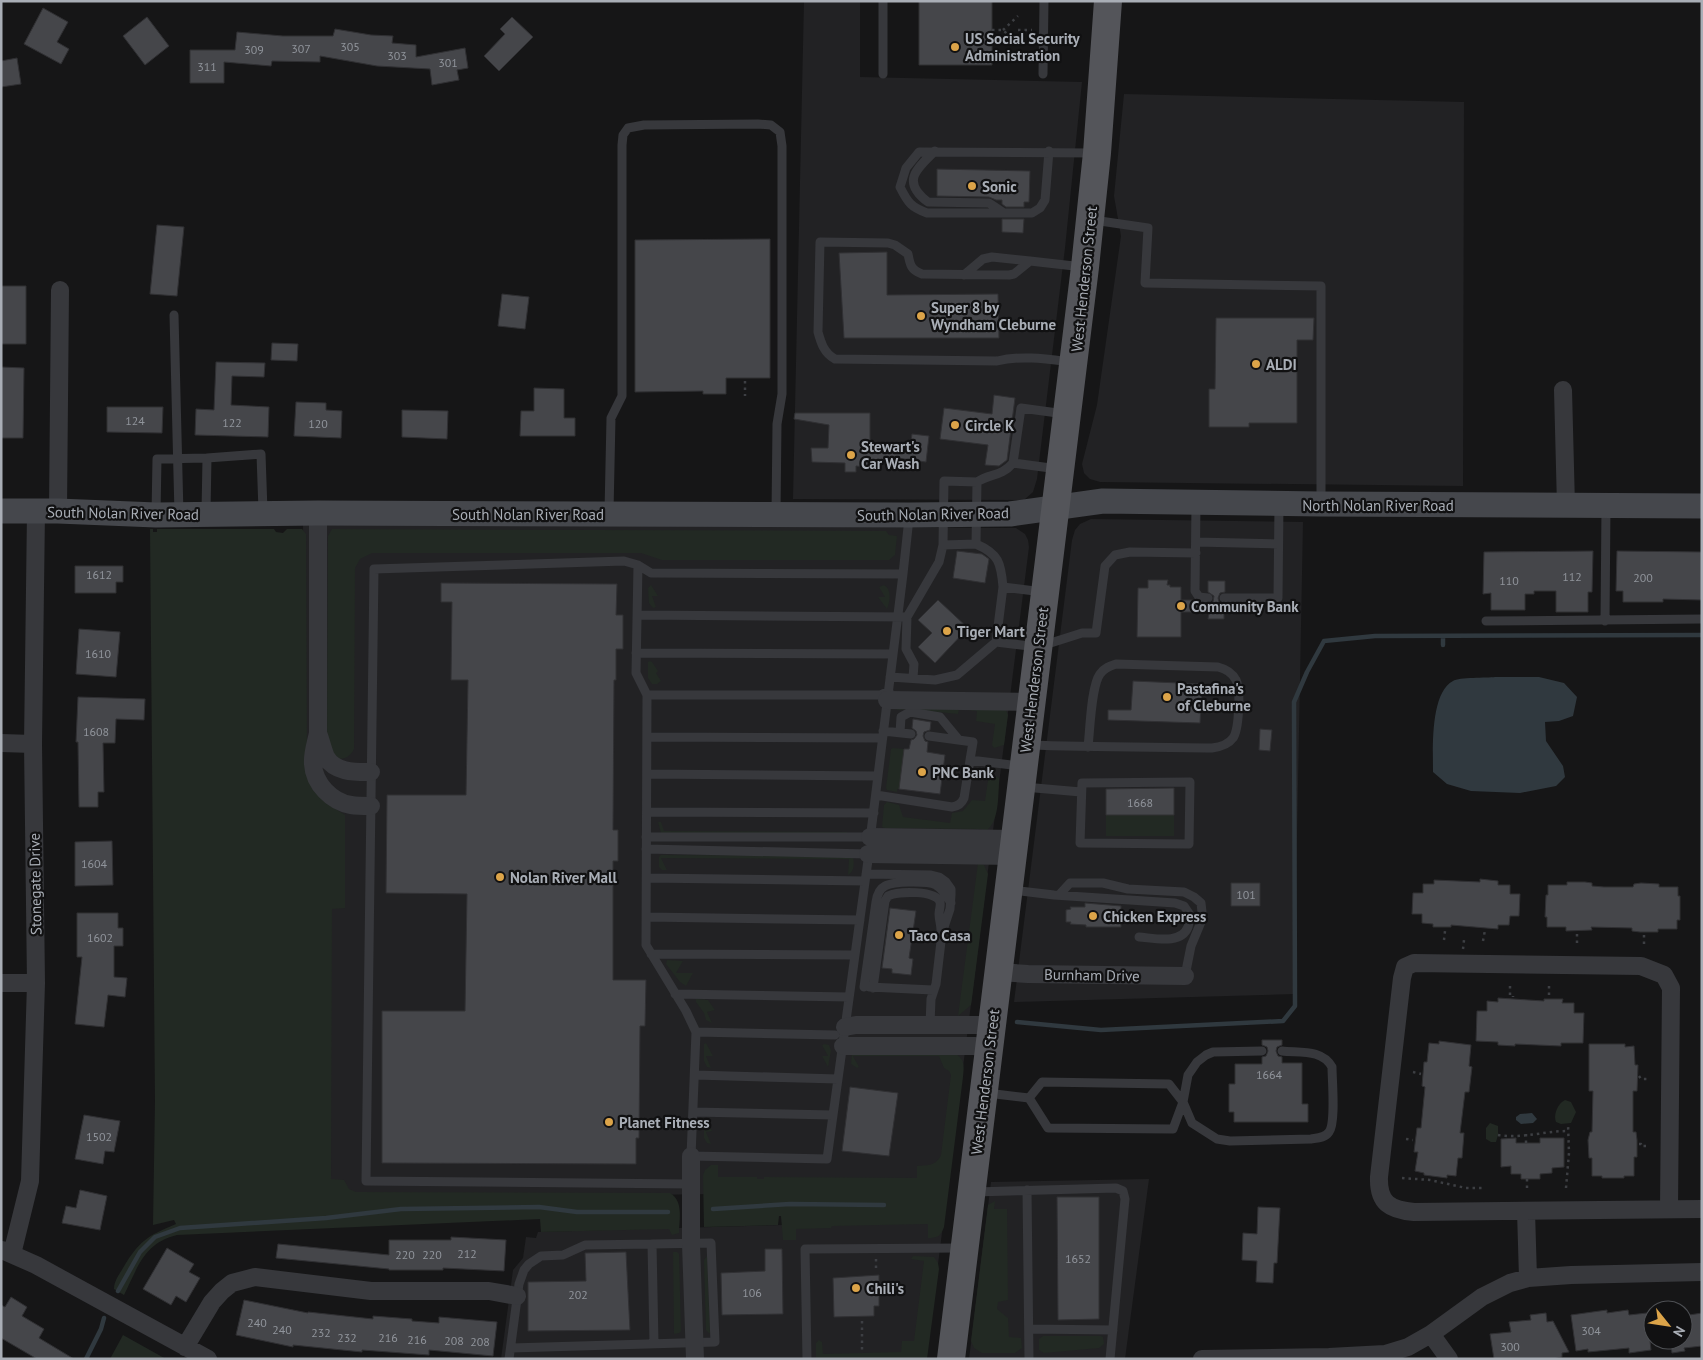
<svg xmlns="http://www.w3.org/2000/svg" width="1703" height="1360" viewBox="0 0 1703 1360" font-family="'PT Sans',sans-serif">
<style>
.built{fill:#222224}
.green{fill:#222923}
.water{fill:#30393f}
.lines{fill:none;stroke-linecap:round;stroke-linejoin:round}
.stream{stroke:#30393f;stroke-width:4.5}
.building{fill:#45464a;stroke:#303033}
.path{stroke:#3d3f43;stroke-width:2.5;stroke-dasharray:2.5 4;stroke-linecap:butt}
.service{stroke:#37383c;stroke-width:9}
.minor{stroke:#37383c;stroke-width:18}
.secondary{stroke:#45474c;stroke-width:25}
.primary{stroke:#54555a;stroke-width:28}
.poi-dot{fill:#dca449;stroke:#111112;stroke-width:2}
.labels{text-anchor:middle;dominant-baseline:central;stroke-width:4.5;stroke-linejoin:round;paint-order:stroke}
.number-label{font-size:12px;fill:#90949b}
.poi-label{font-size:15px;font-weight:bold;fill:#a9aeb6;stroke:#111112;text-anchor:start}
.street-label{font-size:15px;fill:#a9aeb6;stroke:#111112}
</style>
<rect width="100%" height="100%" fill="#161617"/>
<path class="built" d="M804,1H860V77L1082,82L1065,248L1037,479L1033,492L1024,500L793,499Z
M1124,94L1464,102L1463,486L1100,482L1090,479L1084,473L1082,464L1097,405L1121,236L1114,196Z
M1091,519L1303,522L1294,994L1014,1002L1072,540L1075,530L1080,524Z
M303,524L1008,528H1016L1025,534L1028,540L1029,547L926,1359H501L513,1270L523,1258L526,1237L536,1238L538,1232L782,1225L781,1193L305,1200Z
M1149,1179L1125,1359H969L991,1182Z"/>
<path class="green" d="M150,529H153V532H157V529H274L276,532L283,533L287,529H302L306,534L307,766L326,803L345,815V908L332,909L331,1179L344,1180L349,1189L356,1192L670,1193C684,1201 679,1220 679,1233L672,1235L669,1229L541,1232L540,1219L177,1235C144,1243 138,1267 124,1295L114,1289C114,1281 119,1275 123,1268C139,1241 147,1236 176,1224L174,1220L153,1225L155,1101Z
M332,529L886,531L889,535L897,536L895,555L889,560H662L641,553H372L360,559L355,568L354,749C351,756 345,759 338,759L327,746L328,536Z
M651,585L658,596H652L656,607L653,608L649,603L648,588Z
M884,585C892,589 890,602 887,609L878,597H885L879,587Z
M650,661L652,662L658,671L656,673L661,681L657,684H652L648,678V662Z
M897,708L1006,710L1008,715L1004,745L994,748L992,745L995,724L976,721L977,711L959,709L958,714L908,709L898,710L896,709Z
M893,748L904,749L899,789H897V792L887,790L886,788L891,749Z
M989,773L999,778V783C998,797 999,821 987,830L979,829L885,828L882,827L884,805L887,802L899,805L903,817L950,823L952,813L963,811L972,800L985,801Z
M1106,815H1174V836H1106Z
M658,822H661L664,831L847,832V835L661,833Z
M661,855L853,856C854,863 855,871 848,875L849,859L661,858L667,870H662L659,867V857Z
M978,863L984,865L988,874L972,998L971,1005L958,1016Z
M667,960L683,961L676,973H693L686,986L680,982L666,964Z
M696,999L708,1000L715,1010L707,1012L712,1023L706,1020L704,1013L696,1002Z
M706,1043L713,1056H706L711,1068L707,1067L704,1061V1044Z
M825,1044L829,1045L831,1050L828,1067L822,1056H828L822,1045Z
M852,1054H956C965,1060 964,1066 963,1077L944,1227C941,1236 937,1238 928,1238V1224L832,1226L831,1228L796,1229V1240H783L781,1216H779L778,1225L704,1227L703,1175L705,1170L711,1165H718V1177H757V1179H764V1177L917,1178V1166C928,1165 936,1166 941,1155L951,1075L949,1071L944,1068L939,1056H853L859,1067L857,1068L851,1064Z
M1565,1100L1571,1102L1576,1112L1571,1123L1561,1124L1556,1122C1553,1115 1558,1103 1565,1100Z
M704,1119L712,1131L706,1132L711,1144L707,1143L704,1138Z
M1490,1123L1498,1126V1135L1496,1142H1491L1486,1139V1128Z
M995,1201L994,1209H1007L1008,1300L998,1302L997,1309L1008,1318L1009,1337L1021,1338L1022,1348L1015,1353H982L974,1348L971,1341L988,1205Z
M673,1252H677L679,1254L681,1331L679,1333L674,1334Z
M707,1256L710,1333H709L706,1330L704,1260Z
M913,1256L934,1257L938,1263L939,1269L927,1359H816V1343L819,1340L822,1342L823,1354L901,1352L902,1341H914L924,1261L911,1259Z
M123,1335L166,1359H110Z
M1043,1336H1101L1103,1337L1104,1344L1099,1348L1044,1353L1039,1350V1339Z"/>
<path class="water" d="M1495,677H1539L1564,683L1577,697L1573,716L1559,721L1545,722L1546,741L1563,766L1565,777L1556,786L1520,793L1471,791L1447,784L1433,772C1433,749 1430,693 1453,681C1459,677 1487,678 1495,677Z
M1532,1113L1537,1119L1533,1123L1521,1124L1516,1120V1117L1520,1114Z"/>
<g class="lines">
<path class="stream" d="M1443,636V645
M1017,1022L1101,1030L1283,1021L1295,1006L1294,702L1307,672L1324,641L1375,636L1702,635
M713,1209L790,1204L884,1205
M118,1291L140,1252L155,1237L180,1228L326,1218L401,1209L539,1207L577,1212H668
M86,1359L101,1329L104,1318"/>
</g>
<path class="building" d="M919,1H992V65H919Z
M43,8L68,22L57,42L69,49L61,64L24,44Z
M147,17L169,46L145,65L123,36Z
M512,17L533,37L499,71L484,56L505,34L500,29Z
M335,29L371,35L393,36L392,43L416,45V57L465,48L468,68L457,70L459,80L432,85L430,69L377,66L320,56V62L272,61L271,66L224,62V83H190V50H235L237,32L283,36H333Z
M17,58L21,84L1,87V61Z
M937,169L1030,171L1029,202H1024V207H1006L1002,204V200H996L989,197L937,196Z
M1002,219H1024L1023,233L1002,232Z
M157,225L184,227L177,296L150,294Z
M770,239V378H726V394H703V391L635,392V240Z
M887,252V295L998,294L999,338H844L839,253Z
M1,286H26V344H1Z
M502,294L529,297L525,329L498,326Z
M1216,318H1314L1313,340H1297V423H1249V427H1209V389H1215Z
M272,343L298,344L297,361L271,360Z
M216,362L265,363L264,377L232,376L231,405L269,407L268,437L195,435L196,409L214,410Z
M1,367L24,368L23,438H1Z
M534,388L564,389V418H575V436H520L521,411H534Z
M994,395L1015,398L1007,460L999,466L985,465L988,445L940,439L944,408L992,414Z
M296,402L326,403V410L342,411L341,438L294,436Z
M107,407H163L162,433L107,432Z
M402,410L448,411L447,439L402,437Z
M795,413H870V448H910L912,434L929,436L926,462L890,457L889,463L868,462L867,467L856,466V472H845V463L812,462L811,448H828L829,425L794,419Z
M957,551L982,554L989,559L985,583L953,578Z
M1593,551L1592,592H1588V612H1556V591H1534V594H1525V610H1491V593L1483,594L1484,552Z
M1617,551L1702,552V600L1663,599V602H1623V591H1616Z
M75,566H123V582H116V593H75Z
M1148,580H1168L1167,585H1170V587H1181V637H1137L1138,588H1148Z
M1208,581H1225V592L1220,593L1218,598L1219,602L1224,604V619H1208L1209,612H1181V600H1194L1198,603L1207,604L1213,602L1214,596L1208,592Z
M441,583L617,584L616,615H623V649H616V680H614L613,830H618V861H613V980H646L645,1026H640L639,1138H636V1164L382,1163V1011H465L467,894L386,893L387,795H466L468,680H451L452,602H441Z
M938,600L968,628L935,663L918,647L932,633L918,620Z
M79,629L120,632L116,677L76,674Z
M1133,681L1202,684L1200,723L1108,720V710H1131Z
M78,697L145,699L144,720L116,719L115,743H103L104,792H98V807H79L78,742H76Z
M913,719L931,722L930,730L924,732L923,736L925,741L928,742L927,752L945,755L940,794L899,789L904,749H909L911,740L914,739L917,735L916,731L912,728Z
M1260,729L1272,730L1270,751L1259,750Z
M1174,788V815H1106V789Z
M112,841L113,885L75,886V842Z
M1480,879L1498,881V885H1510V894H1520L1519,916H1510L1509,925H1498V929L1451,925V927H1433V924L1422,923V914H1412L1413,893H1423V884H1434V880L1480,882Z
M1567,882H1585L1592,883V886L1604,887H1633L1634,884L1641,883L1659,884V887H1678V896H1680V920H1677V929H1658V932H1640L1632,931V928L1591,927L1592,930L1566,931V927H1547V917H1545L1546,895H1548V885H1567Z
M1231,883H1260V906H1231Z
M1085,903L1121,906V927H1086V925L1070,924L1071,922H1066V910L1071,909L1070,907H1085Z
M890,908L916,911L909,958L913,959L911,975L892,973V969L882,968Z
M77,913H118V928H123V946H114V977L127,978L125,997L108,995L104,1027L75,1024L82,957H77Z
M1498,998L1544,1001V999H1563L1562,1003H1574V1013H1584L1583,1043H1561V1046L1515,1044V1046L1498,1045V1042L1476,1041L1477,1011H1487V1001L1498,1002Z
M1262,1040H1282V1045L1277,1047L1276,1051L1278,1056L1282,1057V1063H1302V1104H1308V1122H1234V1112H1229V1084H1235V1064H1262V1057L1266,1056L1268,1051L1267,1047L1262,1045Z
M1439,1041L1471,1045L1469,1066L1472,1067L1470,1084L1469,1092H1465L1460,1133H1464L1462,1158H1458L1456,1176L1447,1175V1178L1424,1175V1173L1415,1171L1418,1152H1414L1417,1128H1421L1425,1087L1422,1086L1424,1062H1427L1429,1043L1439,1044Z
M1589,1044H1625V1047L1634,1046L1635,1065H1638L1637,1091H1633V1132H1636L1637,1140V1157H1634V1176H1624V1178H1602V1176H1592V1158H1589L1588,1140L1590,1132H1592L1593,1091H1589Z
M850,1087L898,1093L889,1156L842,1151Z
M84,1115L120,1121L114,1152L105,1151L103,1164L75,1159Z
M1516,1138V1143H1540V1138H1564V1167L1552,1168V1173L1540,1174V1179H1521V1174H1511V1166L1501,1167V1139Z
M80,1190L107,1196L100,1230L62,1223L66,1206L76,1208Z
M1057,1197H1099V1319L1058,1320Z
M1258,1207L1280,1208L1277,1263H1274L1273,1283L1256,1282L1257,1261L1242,1260L1243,1233L1257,1234Z
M451,1237L506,1240L504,1271L443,1268V1270H389V1269L276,1258L278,1244L389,1255V1240H451Z
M167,1248L194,1264L189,1272L200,1278L186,1302L176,1296L171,1305L143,1289Z
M765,1249H782L783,1314L722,1315L721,1273L765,1271Z
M626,1252L630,1330L528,1331V1282L586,1281L585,1253Z
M879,1275V1306H874V1316L834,1317L833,1278Z
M11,1297L27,1307L22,1316L44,1329L39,1338L74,1359H37L1,1338V1305L5,1307Z
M244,1300L308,1313V1312L373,1319V1316L412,1319V1321L439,1323V1317L497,1322L493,1356L429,1350V1355L362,1350V1352L293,1345V1347L236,1335Z
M1607,1310V1313L1628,1310L1629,1315L1647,1313L1651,1350L1629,1353V1348L1588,1352V1349L1576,1351L1571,1315Z
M1546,1313L1547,1322L1553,1321L1569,1352L1562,1353V1357L1553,1359H1494L1490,1334L1511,1332L1509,1322L1531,1320L1530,1315Z
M1702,1313V1346L1684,1348L1685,1351L1672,1353L1670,1340L1683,1341V1316Z"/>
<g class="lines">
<path class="path" d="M992,30H1003L1018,44
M1003,30L1018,16
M1018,30H1032
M745,381V396
M1444,940L1445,931H1446V929
M1483,941L1485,930
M1577,943V934H1580V933
M1644,944V935L1646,933
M1463,949L1464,940
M1510,986V995H1513V997
M1549,986V996L1551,997
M1413,1072L1421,1074
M1639,1076L1641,1079H1648
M1498,1135C1522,1139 1544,1131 1568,1131
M1406,1139L1413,1140
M1526,1143V1131
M1639,1144H1641V1146H1648
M1402,1178L1430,1180L1466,1188H1485
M1527,1179V1188
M1566,1188L1569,1153L1568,1124
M876,1259V1270
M862,1321V1353"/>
<path class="service" d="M883,74V1
M1043,74L1044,1
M935,151C916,169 901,182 928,202L989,203L1004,213
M1049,151L1045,200L1040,208L1032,213H927C911,207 908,203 900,187L906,168L919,152L1094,153
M1093,220L1148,228L1145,283L1321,286V502
M964,275L983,259L992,257L1030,261
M174,315L179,514
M1071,362C1047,359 1021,355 997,361L835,359C824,353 821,343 818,332L820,242L888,243L895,245L908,254C910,265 911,270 922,274L1009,275L1014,274L1030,261L1083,267
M207,458L261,454L263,511
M1058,469L1013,463L1021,408L1065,414
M977,482L944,481L943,545L976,544L977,482C991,473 1001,477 1013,463
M1196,503L1195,591L1199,597L1208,598
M609,512L611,418L622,396V145L623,135L628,128L644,125L758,124L771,125L780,132L782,146V394L777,424L776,513
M156,514L157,459L207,458L206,512
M1196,542L1278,544
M976,544C999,554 1001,563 1003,587
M638,565L636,673L647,695L646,945L686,1011L696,1032L691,1156L827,1159L869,853
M1043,592L1003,587L996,642L1038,647L1082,633H1096L1105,566L1115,555L1130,552L1196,553
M1224,598H1278L1279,504
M637,615L907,617L939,562L943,545
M907,617L906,649L914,664L913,678
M1486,621L1702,619
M1605,621L1606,506
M636,653L893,654
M890,677L935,680L957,675L996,642
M647,695H880L889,691
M883,731L911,734
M900,733L901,717L910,712L940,717L959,740
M929,736L973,742L970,760
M647,737L882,738
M1029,745C1090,747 1151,747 1212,748C1220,747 1228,745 1233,738C1239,730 1241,689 1236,680C1232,672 1226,669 1218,667L1116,664C1110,666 1104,668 1100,674C1091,686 1090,731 1088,747
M647,774L878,776
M1190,782L1189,844L1080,843L1082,783Z
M1024,787L1081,792
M876,795L952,807C959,806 962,803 964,798L970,760L1020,766
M647,812L874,813
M646,837H870
M870,840L903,574L909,518
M646,849L868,854
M866,874L931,875L939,877L946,882L951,889V895L950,909L942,933L936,984L931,999L930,1025
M647,878L865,881
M1012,890L1054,895L1175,903L1184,906L1190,915C1189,919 1189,924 1188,927C1181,945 1154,938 1139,937
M1059,895L1070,883H1103L1128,889L1184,892L1194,897L1201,903L1202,912L1201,922L1191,946L1185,976
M646,917L860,920
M651,954L855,955
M864,987L876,902C877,895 879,889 885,886C893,881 928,881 936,885C943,889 947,896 951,903
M869,987L933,990
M873,988L885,901L888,896C898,891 936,890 940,902C941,906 939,910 939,914C939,919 941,925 941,930
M675,994L849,997
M696,1032L835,1035
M1262,1051L1213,1052L1206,1055L1197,1062L1188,1075L1183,1102L1192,1123L1217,1139L1230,1141L1311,1139C1317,1138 1325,1138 1329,1132C1336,1123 1332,1080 1332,1067C1322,1049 1300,1053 1282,1051
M695,1075L838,1079
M987,1093L1029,1098L1048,1128L1173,1129L1183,1102L1169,1084L1042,1082L1029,1098
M694,1112L833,1115
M691,1184L366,1181L374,569L624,561L638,565L651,573L903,574
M1027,1190L1029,1359
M975,1192L1116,1188L1123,1191L1125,1199L1110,1359
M1030,1329L1113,1330
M511,1348L715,1342L711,1243L652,1244L654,1343
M509,1359L519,1284L524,1270L529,1264L541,1256L563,1255L585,1245L652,1244
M807,1359L805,1249L962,1248"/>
<path class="minor" d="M1563,390L1566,506
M58,511L60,290
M318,513V733C316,743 312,754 313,764C314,784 332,802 351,805C357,806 364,806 371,806
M887,700L1032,702
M318,733C321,741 323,750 326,757C335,773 356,772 371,772
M1,743L33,744
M870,837L1015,839
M868,854L1013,856
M998,972L1028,974L1185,976
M1,983H36
M845,1027L856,1025H992
M843,1046H974L990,1048
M691,1156V1244L695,1359
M1669,1208L1671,988L1664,975L1641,966L1414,963L1405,967L1402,978L1379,1177C1378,1203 1390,1210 1414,1212L1702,1209
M1526,1211L1528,1278
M2,1250L36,1265L208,1359
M12,1254L30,1181L36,983L33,744L36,511
M1431,1334L1449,1359
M185,1347L212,1302L222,1291L232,1283L255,1277L371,1291H489L517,1296
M1202,1359L1329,1357L1385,1354L1408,1347L1431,1334L1482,1297L1510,1283L1528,1278L1571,1275L1702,1272"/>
<path class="secondary" d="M1,511H58L156,515L318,513L909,515L1010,514L1103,501L1321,504L1702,506"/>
<path class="primary" d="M951,1359L1085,267L1097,153L1108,1"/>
</g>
<g class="poi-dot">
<circle cx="955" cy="47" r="5"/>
<circle cx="972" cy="186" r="5"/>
<circle cx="921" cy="316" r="5"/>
<circle cx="1256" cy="364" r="5"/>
<circle cx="955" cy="425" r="5"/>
<circle cx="851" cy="455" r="5"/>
<circle cx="1181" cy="606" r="5"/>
<circle cx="947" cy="631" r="5"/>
<circle cx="1167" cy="697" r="5"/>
<circle cx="922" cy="772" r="5"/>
<circle cx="500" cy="877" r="5"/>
<circle cx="1093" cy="916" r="5"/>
<circle cx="899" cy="935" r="5"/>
<circle cx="609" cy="1122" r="5"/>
<circle cx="856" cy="1288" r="5"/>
</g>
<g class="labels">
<g class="number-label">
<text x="350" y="46">305</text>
<text x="301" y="48">307</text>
<text x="254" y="49">309</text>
<text x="397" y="55">303</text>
<text x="448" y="62">301</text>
<text x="207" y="66">311</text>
<text x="135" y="420">124</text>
<text x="232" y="422">122</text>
<text x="318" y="423">120</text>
<text x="99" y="574">1612</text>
<text x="1572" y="576">112</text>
<text x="1643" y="577">200</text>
<text x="1509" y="580">110</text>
<text x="98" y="653">1610</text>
<text x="96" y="731">1608</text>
<text x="1140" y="802">1668</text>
<text x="94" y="863">1604</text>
<text x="1246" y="894">101</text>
<text x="100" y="937">1602</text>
<text x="1269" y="1074">1664</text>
<text x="99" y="1136">1502</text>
<text x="467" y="1253">212</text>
<text x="405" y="1254">220</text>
<text x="432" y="1254">220</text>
<text x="1078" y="1258">1652</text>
<text x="752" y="1292">106</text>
<text x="578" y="1294">202</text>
<text x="257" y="1322">240</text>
<text x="282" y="1329">240</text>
<text x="1591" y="1330">304</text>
<text x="321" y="1332">232</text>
<text x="347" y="1337">232</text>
<text x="388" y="1337">216</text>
<text x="417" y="1339">216</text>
<text x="454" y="1340">208</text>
<text x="480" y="1341">208</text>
<text x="1510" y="1346">300</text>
</g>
<g class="poi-label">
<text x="965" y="38">US Social Security<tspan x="965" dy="17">Administration</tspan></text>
<text x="982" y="186">Sonic</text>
<text x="931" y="307">Super 8 by<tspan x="931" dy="17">Wyndham Cleburne</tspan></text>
<text x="1266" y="364">ALDI</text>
<text x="965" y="425">Circle K</text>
<text x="861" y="446">Stewart's<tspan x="861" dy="17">Car Wash</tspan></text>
<text x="1191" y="606">Community Bank</text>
<text x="957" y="631">Tiger Mart</text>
<text x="1177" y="688">Pastafina's<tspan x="1177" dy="17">of Cleburne</tspan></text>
<text x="932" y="772">PNC Bank</text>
<text x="510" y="877">Nolan River Mall</text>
<text x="1103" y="916">Chicken Express</text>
<text x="909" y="935">Taco Casa</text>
<text x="619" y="1122">Planet Fitness</text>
<text x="866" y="1288">Chili's</text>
</g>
<g class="street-label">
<text transform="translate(1084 279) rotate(-84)">West Henderson Street</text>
<text x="1378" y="505">North Nolan River Road</text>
<text transform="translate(123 513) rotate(1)">South Nolan River Road</text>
<text x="528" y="514">South Nolan River Road</text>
<text transform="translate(933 514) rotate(-1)">South Nolan River Road</text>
<text transform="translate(1034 680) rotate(-83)">West Henderson Street</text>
<text transform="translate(35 884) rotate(-91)">Stonegate Drive</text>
<text transform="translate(1092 975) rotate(1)">Burnham Drive</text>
<text transform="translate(985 1082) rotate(-83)">West Henderson Street</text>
</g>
</g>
<rect width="1703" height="1360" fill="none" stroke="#a9aeb6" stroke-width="5"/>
<g transform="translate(1668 1325) rotate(120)"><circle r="24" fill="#111112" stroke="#4e5054"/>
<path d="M0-4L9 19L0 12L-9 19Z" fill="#dca449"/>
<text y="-8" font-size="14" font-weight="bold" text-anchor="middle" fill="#a9aeb6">N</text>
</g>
</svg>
